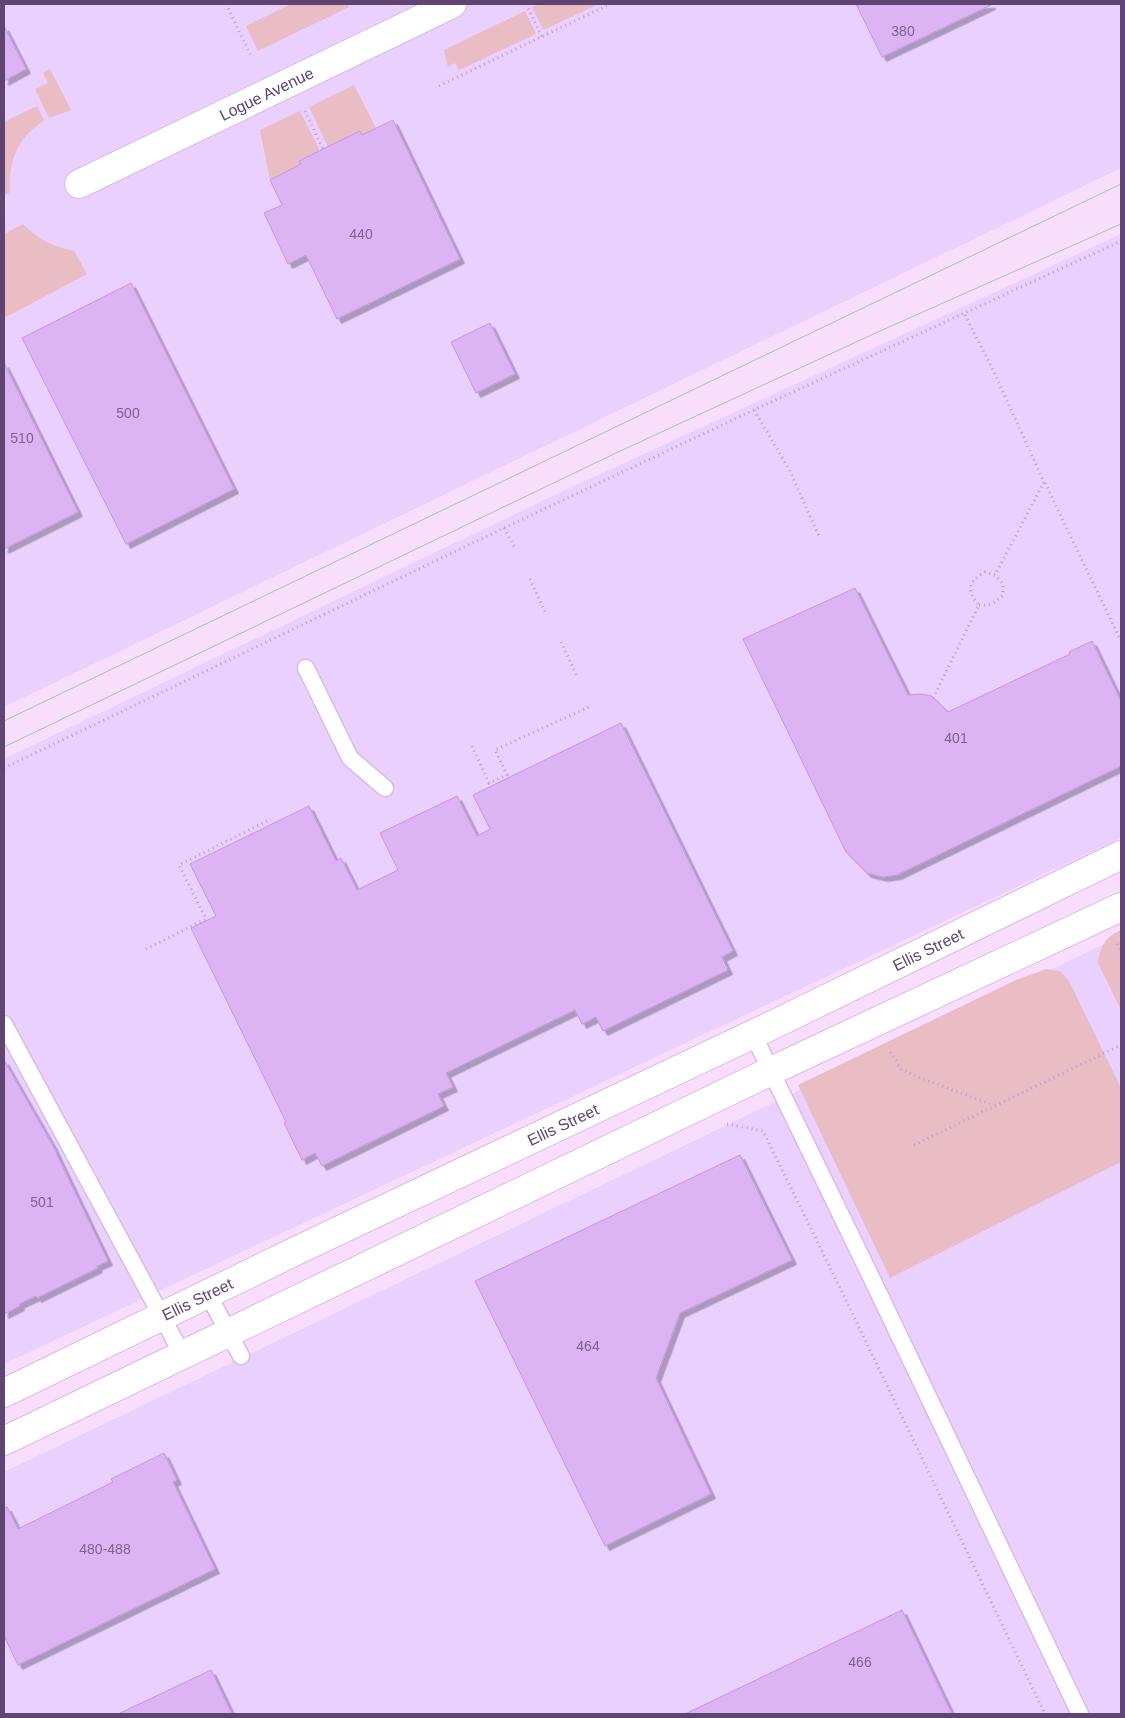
<svg xmlns="http://www.w3.org/2000/svg" width="1125" height="1718" viewBox="0 0 1125 1718" font-family="Helvetica,sans-serif">
<style>
.commercial{fill:#e9d0fe}
.green{fill:#eabcc4}
.building{fill:#dcb4f3;stroke:#c794e6;filter:url(#shadow)}
.lines{fill:none;stroke-linecap:round;stroke-linejoin:round}
.lane-casing{stroke:#d8bce3;stroke-width:19}
.street-casing{stroke:#d8bce3;stroke-width:30}
.secondary-casing{stroke:#dab9e8;stroke-width:30}
.path{stroke:#bf98d7;stroke-width:3;stroke-dasharray:1 4;stroke-linecap:butt}
.lane{stroke:#fff;stroke-width:16}
.street{stroke:#fff;stroke-width:28}
.secondary{stroke:#fff;stroke-width:28}
.tram{stroke:#9dc5bc;stroke-width:1}
.labels{text-anchor:middle;dominant-baseline:central;stroke-width:4.5;stroke-linejoin:round;paint-order:stroke}
.number-label{font-size:14px;fill:#7f6193}
.street-label{font-size:16px;fill:#604573;stroke:#fbe4ff}
</style>
<defs>
<filter id="shadow"><feDropShadow dx="4.5" dy="4.5" stdDeviation="0" flood-color="#0004"/></filter>
</defs>
<rect width="100%" height="100%" fill="#f8ddfd"/>
<path class="commercial" d="M4,4H1121V168L4,707Z
M1121,234V838L4,1364V759L557,494Z
M1121,936V1714H4V1472Z"/>
<path class="green" d="M291,4H348L349,7L258,51L246,26Z
M540,4H599L543,30L532,7Z
M525,11L536,34L459,70L455,63L448,67L444,50Z
M50,69L71,110L49,118L35,89L48,83L43,73Z
M354,85L376,128L362,135L360,131L328,147L309,107Z
M37,106L44,120C38,125 31,130 26,136C13,150 8,173 10,192L4,195V122Z
M300,111L320,151L299,160L301,164L270,180L260,130Z
M23,224C37,239 54,247 74,251L87,274L4,318V234Z
M1121,930V1010L1098,963C1101,945 1104,938 1121,930Z
M1046,969L1060,971L1069,981L1121,1088V1162L890,1278L798,1085L1016,980Z"/>
<path class="building" d="M856,4H991V5L882,57Z
M4,26L26,69L4,81Z
M393,120L460,259L337,319L306,255L288,264L264,213L282,205L270,180L301,164L299,161L323,149L360,131L362,135Z
M131,283L234,489L126,544L22,338Z
M490,323L515,374L476,393L451,342Z
M4,363L78,512L4,549Z
M855,588L908,695L920,694L932,696L948,712L1070,654L1069,652L1092,641L1121,701V764L1119,767L897,875L883,877L867,873L846,852L743,639Z
M621,723L733,951L722,957L728,970L603,1031L596,1017L582,1024L575,1010L446,1073L453,1087L438,1094L444,1106L322,1166L315,1153L302,1160L284,1123L286,1122L191,928L216,916L190,864L309,806L336,861L341,858L357,890L398,870L380,833L457,796L477,836L490,829L473,795Z
M4,1060L52,1144L108,1261L97,1266L98,1268L37,1298L36,1296L19,1304L20,1306L4,1314Z
M740,1155L792,1260L680,1313L656,1378L711,1494L605,1546L475,1281Z
M164,1453L177,1480L173,1482L215,1569L18,1665L4,1636V1508L7,1507L18,1529L113,1482L111,1479Z
M902,1610L952,1714H685Z
M211,1670L232,1714H118Z"/>
<g class="lines">
<g class="lane-casing">
<path id="lane" d="M306,668L350,758L385,788
M4,1024L182,1354
M753,1034L872,1279L1080,1714
M208,1294L241,1356"/>
</g>
<g class="street-casing">
<g id="street">
<path id="s1" d="M79,184L452,4"/>
</g>
</g>
<g class="secondary-casing">
<g id="secondary">
<path id="s2" d="M4,1393L300,1249L783,1020L1121,855"/>
<path d="M4,1441L771,1071L1121,907"/>
</g>
</g>
<path class="path" d="M226,4L252,58
M526,4L542,37
M439,86L610,4
M305,111L323,149
M754,410L789,469L819,536
M1045,483L1121,641
M504,528L516,550
M530,579L546,614
M979,605C990,606 995,603 1003,595V584L995,575
M561,642L577,677
M933,698L979,605C966,591 968,581 985,572L995,575L1044,482L993,370L964,313
M472,746L489,783L507,775L495,750L591,706
M4,768L504,528L754,410L1121,241
M1117,944L1121,952
M146,949L206,919L179,865L271,819
M890,1052L901,1069L918,1077L993,1105
M727,1124L763,1131L845,1298L1045,1714
M914,1145L1121,1045"/>
<use href="#lane" class="lane"/>
<use href="#street" class="street"/>
<use href="#secondary" class="secondary"/>
<path class="tram" d="M4,721L1121,184
M4,747L616,453L880,331L1121,224"/>
</g>
<g class="labels">
<g class="number-label">
<text x="903" y="31">380</text>
<text x="361" y="234">440</text>
<text x="128" y="413">500</text>
<text x="22" y="438">510</text>
<text x="956" y="738">401</text>
<text x="42" y="1202">501</text>
<text x="588" y="1346">464</text>
<text x="105" y="1549">480-488</text>
<text x="860" y="1662">466</text>
</g>
<g class="street-label">
<text stroke="none"><textPath href="#s1" startOffset="208">Logue Avenue</textPath></text>
<text stroke="none"><textPath href="#s2" startOffset="1025">Ellis Street</textPath></text>
<text stroke="none"><textPath href="#s2" startOffset="620">Ellis Street</textPath></text>
<text stroke="none"><textPath href="#s2" startOffset="215">Ellis Street</textPath></text>
</g>
</g>
<rect width="1125" height="1718" fill="none" stroke="#604573" stroke-width="10"/>
</svg>
